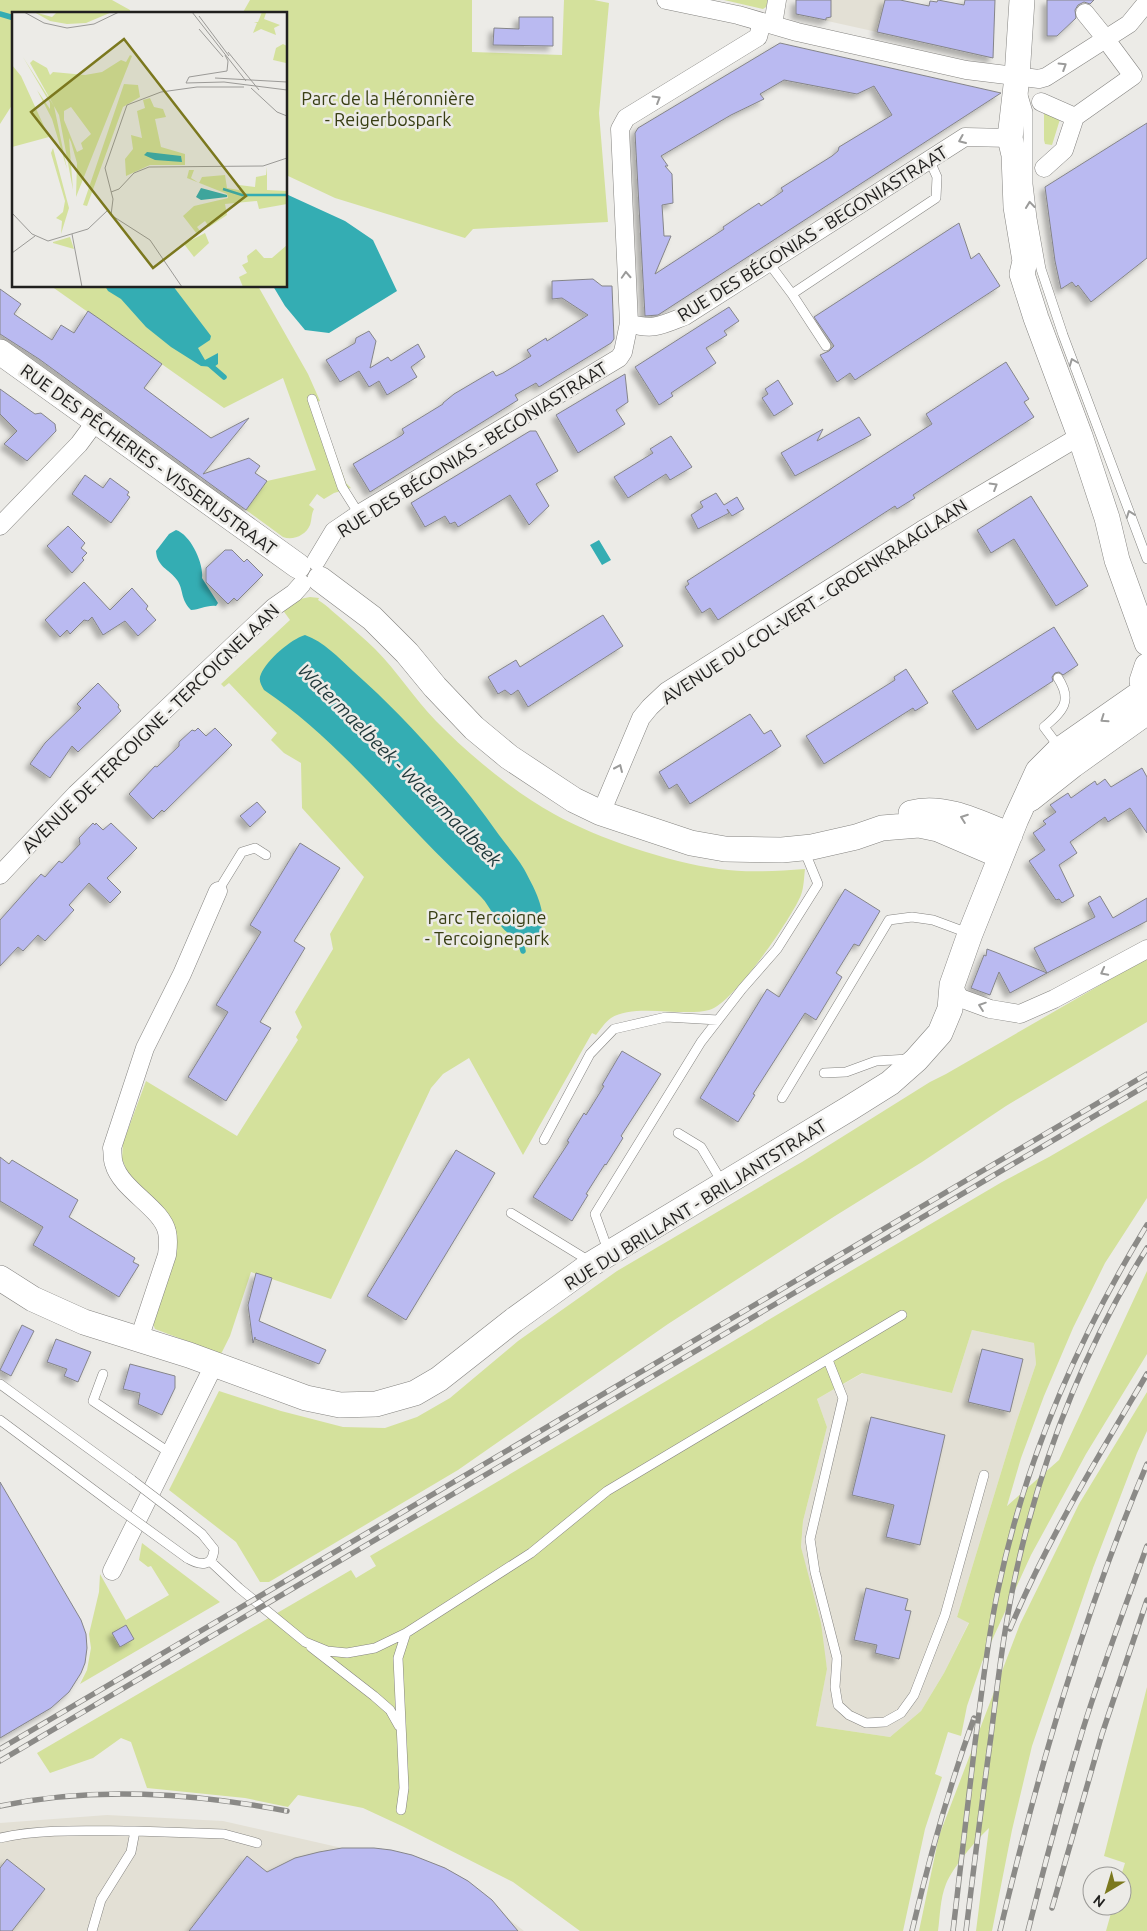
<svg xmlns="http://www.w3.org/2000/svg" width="1147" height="1931" viewBox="0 0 1147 1931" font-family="Ubuntu,sans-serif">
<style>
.built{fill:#e3e0d5}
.green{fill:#d4e19c;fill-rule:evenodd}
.water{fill:#34adb3}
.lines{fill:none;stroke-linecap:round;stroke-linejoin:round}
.stream{stroke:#34adb3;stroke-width:5.5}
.building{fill:#babaf1;stroke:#858589;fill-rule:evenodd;filter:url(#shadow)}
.lane-casing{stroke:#858481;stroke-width:10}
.street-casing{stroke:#858481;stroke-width:19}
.secondary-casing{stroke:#858481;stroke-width:26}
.lane{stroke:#fff;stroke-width:9}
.street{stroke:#fff;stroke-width:18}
.secondary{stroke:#fff;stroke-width:25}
.rail-casing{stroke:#8b8a87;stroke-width:5.5}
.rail{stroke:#ecebe7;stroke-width:4;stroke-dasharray:11;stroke-linecap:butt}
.lane-bridge-casing{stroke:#858481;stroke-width:10;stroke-linecap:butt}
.lane-bridge{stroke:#fff;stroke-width:9}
.oneway{stroke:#9b9b9a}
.labels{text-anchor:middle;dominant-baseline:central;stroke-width:5;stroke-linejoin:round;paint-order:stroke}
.park-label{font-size:18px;fill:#383e13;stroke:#ecebe7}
.street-label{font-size:18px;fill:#21201f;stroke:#ecebe7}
.water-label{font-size:19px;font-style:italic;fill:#1e3739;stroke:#ecebe7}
.inset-river{fill:none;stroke:#34adb3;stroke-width:2.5}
.inset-road{fill:none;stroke:#9b9a97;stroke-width:1}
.view{fill:#7b781e;fill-opacity:0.15;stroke:#7b781e;stroke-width:2.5}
.inset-edge{fill:none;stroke:#21201f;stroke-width:2.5}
</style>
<defs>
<filter id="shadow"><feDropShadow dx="-4.5" dy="4.5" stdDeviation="2.5" flood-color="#0004"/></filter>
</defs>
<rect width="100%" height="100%" fill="#ecebe7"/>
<path class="built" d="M796,0H885L877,32L796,14Z
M972,1330L1034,1343L1036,1364L1017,1420L957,1617L969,1622L944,1673L921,1711L890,1737L816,1726L827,1668L801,1547L803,1521L827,1427L817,1399L863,1373L952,1393Z
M107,1815L223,1821L342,1848H374L412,1855L445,1868L468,1881L492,1900L510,1920L524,1931H0V1823Z"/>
<path class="green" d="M0,0H112L130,10V14H14V102L0,124Z
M250,0H472V52L562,55L564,0H594L609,3L599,113L608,222L473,229L465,238L335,198L286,175V14H242Z
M724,0H768L766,7L763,9Z
M1044,109L1061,116L1052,145L1045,144L1044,140Z
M51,286H258L308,374L320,401L317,402L346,483L351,488L334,493L324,499L317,494L309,505L314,509C311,514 312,520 310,525C306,535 293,541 283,537L246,510L267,481L316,470L283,378L224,408Z
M310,597L319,598L318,600C329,607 334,613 344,621C354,630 365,639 375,649C397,671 414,698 436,721C468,754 514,792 554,814C599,839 668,862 719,869C747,873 777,871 805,869C804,877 804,887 801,895C792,918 732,1005 709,1010C683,1017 634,1003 611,1018C605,1022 600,1030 596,1035L592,1033L523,1155L469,1058L443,1074L431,1088L331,1299L251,1272L230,1336L221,1354L155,1329L153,1324L175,1253L128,1173L122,1159L123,1143L146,1081L237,1136L298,1040L296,1037L302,1027L295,1012L333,949L330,934L364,877L302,808L301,763L284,753L271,740L277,733L229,683L224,687L221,684L290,620L282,609L295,600Z
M1147,958V1022L1006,1106L922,1162L835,1216L668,1324L458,1470L269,1582H260L236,1542L169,1490L219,1391L281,1411L343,1427L385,1428L417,1417L450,1398L518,1341L617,1271L802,1162L930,1082L946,1074Z
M1147,1100V1198L1105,1263L1073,1328L1044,1396L1021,1458L1007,1506L1059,1460L1147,1271V1354L1086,1454L1031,1555L982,1662L967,1706L961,1736L948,1732L935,1774L942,1777L925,1829L903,1931H580L513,1882L404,1827L363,1808L298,1795L288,1807L245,1798L147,1788L131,1742L121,1738L93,1758L50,1773L37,1753L351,1570L356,1578L376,1566L370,1556L470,1498L854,1269L1002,1182L1049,1157ZM972,1330L1034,1343L1036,1364L1017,1420L957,1617L969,1623L944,1673L921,1711L890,1737L816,1726L827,1669L821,1623L801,1547L803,1521L827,1427L817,1399L862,1373L952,1393Z
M1147,1392V1431L1137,1453L1093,1568L1032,1746L1012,1830L992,1931H976L989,1828C976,1840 953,1867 946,1884C940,1899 940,1916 938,1931H919L939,1836L1020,1624L1079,1504Z
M142,1543L220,1602L80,1684L87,1670L91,1648L89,1634L99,1592L100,1574L126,1620L169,1595L151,1566L148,1567L139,1560Z
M1147,1687V1931H1106L1113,1906H1122L1121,1876L1125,1863L1104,1856Z"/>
<path class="water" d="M286,194L345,221L373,240L397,291L329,333L305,330L285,306L273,286H286Z
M105,286H173L211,336L210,340L198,348L205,360L218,353V364L214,367L201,366L171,347L146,327L121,299L108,291Z
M176,530C191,535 204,564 202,578L218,603L216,606C206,605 200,610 191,610C180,599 184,590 177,580C169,569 157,567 156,551L169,534Z
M599,540L611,560L602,565L590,545Z
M305,635C324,642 338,657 353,671C408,720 457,775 499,835C507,846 517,857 524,869C533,886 549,913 540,932C529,940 519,940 508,933C498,925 495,916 488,906C484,899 478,894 473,889C456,872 438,855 422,838C372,786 324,730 264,690C261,685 258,680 261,674C267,660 291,639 305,635Z"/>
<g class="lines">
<path class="stream" d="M0,14L14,18
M209,364L224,377
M518,932L523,951"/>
</g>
<path class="building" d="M796,0H831V17L826,18V20L796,14Z
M885,0H900L929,6L930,1L937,2L938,0L964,5L965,0H995L993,58L877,32Z
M1047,0H1094L1090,4L1084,2L1078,5L1075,10L1076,18L1057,36H1047Z
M519,17H553V46L493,45L494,28L519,29Z
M780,43L1001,93L658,315L645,316L635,133L638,128ZM784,80L857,94L874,86L892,115L839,147L838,151L832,156L781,188L783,191L761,206L759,203L723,227L724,229L655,274L671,236H664L662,205L673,203L672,174L665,166H668L661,156L731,115L764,99L760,94Z
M1147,123V258L1091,302L1078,285L1076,287L1072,282L1061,289L1055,261L1045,187Z
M959,223L971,259L979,253L1000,286L855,380L850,373L837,382L820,355L829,351L834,346L814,317Z
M593,279L602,286H612L614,339L611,343L539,387L536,383L515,395L518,400L370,492L353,464L402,435L404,433L402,429L443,404V403L454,394L493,371L496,376L503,373L531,356L527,350L546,338L547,341L588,315L562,298L552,299V281Z
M0,289L21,304L14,314L52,340L61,325L74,333L88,311L101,320L162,364L144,388L211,438L249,418L203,474L249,458L260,466L255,473L267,481L246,510L39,359L0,334Z
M729,307L739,321L724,331L727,335L706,348L716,363L671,393L673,396L659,405L635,367Z
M369,331L376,341L370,368L388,357L391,361L418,344L425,357L411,367L417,377L387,395L379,381L369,387L359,371L340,382L326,360L355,343L356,338Z
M1006,362L1029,399L1024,402L1034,417L913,495L915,498L897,509L895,506L718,620L710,608L702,613L685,587L689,584L687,581L932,424L926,414Z
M625,374L628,402L616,410L625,424L578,453L556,415Z
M778,380L793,404L774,416L762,398L768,394L765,389Z
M0,389L35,414L41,413L55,424L56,431L27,461L4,444L17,431L0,414Z
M859,417L871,435L795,476L781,453L823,429L817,441Z
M530,431H536L558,471L536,484L549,506L529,525L510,495L458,527L455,522L450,524L445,516L425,527L411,503Z
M671,436L692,467L670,480L666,474L628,498L614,477L653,453L650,449Z
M85,475L103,488L110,478L129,492L127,495L130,497L111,523L72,494Z
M716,493L724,505L737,497L744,509L732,516L727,509L729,513L698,529L691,515L703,507L700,502Z
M1031,496L1088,586L1056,606L1014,539L991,553L977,530Z
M68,526L85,543L81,548L87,553L82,558L84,560L72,573L47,546Z
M225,550H232L244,562L247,559L263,575L237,601L234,598L228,604L206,582V568Z
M84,582L110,610L132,588L148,606L146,609L156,620L138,636L125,621L103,635L92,617L88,621L84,620L70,634L67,630L60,637L45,620Z
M603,615L623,646L528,707L518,690L511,695L505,690L498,694L488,677L516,660L520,667Z
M1054,627L1078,665L1063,675L1059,672L1055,673L1052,677L1053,681L977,730L952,691Z
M906,669L928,703L915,711L913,708L824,764L806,736L895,680L894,677Z
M98,683L119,705L118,707L121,711L78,752L72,746L50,778L30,764L45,743L81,708L77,704Z
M750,714L764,734L771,730L781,746L690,804L677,784L669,789L659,772Z
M198,728L206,736L215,728L232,745L164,812L162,810L153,819L129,794L155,766L157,767L179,746V742L192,730L195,731Z
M1142,768L1147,777V833L1130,808L1108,822L1105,817L1070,842L1077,853L1059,865L1074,896L1062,903L1059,899L1056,900L1029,861L1045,850L1033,833L1046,824L1043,821L1056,812L1050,805L1068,793L1071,798L1095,781L1097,785L1105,779L1111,787Z
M257,802L266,812L250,827L240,816Z
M93,823L95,825L96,823L103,830L111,823L137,848L107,878L121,892L110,903L89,883L69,905L74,910L45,941L38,935L23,951L18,947L0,966V920L41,874L45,877L59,861L62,863L80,844L79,838Z
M300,843L340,868L294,941L305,948L260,1022L271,1028L226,1101L188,1077L228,1012L216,1005L261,932L250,925Z
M845,889L880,911L859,946L854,944L836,973L842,977L816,1020L805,1013L753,1094L755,1095L738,1122L700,1098L767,989L779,997Z
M1100,896L1113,918L1147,898V921L1047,973L1034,948L1095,917L1088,903Z
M987,949L995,952L1047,973L1010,993L999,972L990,995L971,988L984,955L986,956Z
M622,1051L661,1074L621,1136L623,1138L606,1165L605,1164L586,1194L588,1195L572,1221L533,1197L569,1142L567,1141L584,1113L586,1115L604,1086L602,1085Z
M456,1150L495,1173L406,1320L367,1296Z
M0,1157L9,1164L12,1160L78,1200L69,1217L135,1258L133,1262L139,1265L119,1297L33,1245L43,1227L0,1201Z
M256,1273L272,1278L259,1321L326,1350L319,1364L255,1339V1337L253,1343L248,1305Z
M22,1325L34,1331L11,1376L0,1370Z
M56,1339L91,1352L78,1382L64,1376L67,1369L47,1362Z
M982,1349L1023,1359L1010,1412L968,1402Z
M130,1364L175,1376V1388L162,1415L138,1404L140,1393L123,1389Z
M871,1417L945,1435L920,1545L886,1537L894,1505L852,1495Z
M0,1482L81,1620L86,1634L87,1648L85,1663L81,1673L69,1692L51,1708L0,1738Z
M866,1588L908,1599L905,1610L911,1611L899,1659L875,1653L877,1645L854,1640Z
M126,1625L134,1639L120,1647L112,1633Z
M342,1848H374L391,1850L412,1855L445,1868L468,1881L492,1900L518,1931H189L247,1856L267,1872L295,1858L319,1852Z
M7,1859L45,1889L12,1931H0V1868Z"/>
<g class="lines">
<g class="lane-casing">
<path id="lane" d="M1023,95L1028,112V184L1032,218L1041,269L1063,335L1147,559
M768,262L792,294L936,198L937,177L929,159
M792,294L826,346
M312,399L342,487L359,514
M1058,678C1073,701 1063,711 1044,727L1059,747
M218,891L242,852L255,848L266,855
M824,1073L846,1072L876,1061L908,1059
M782,1098L889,920L912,917L933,920L968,933
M678,1133L701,1147L722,1182
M544,1140L590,1054L614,1029L666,1017L718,1020
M511,1213L591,1262
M609,1253L595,1214L701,1042L742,989L777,949L818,884L804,850
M828,1360L843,1398L810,1539L815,1572L837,1658L835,1687L838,1705L849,1715L866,1723L885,1722L901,1713L914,1695L945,1615L984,1475
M103,1374L93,1401L170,1453
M0,1384L132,1480
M0,1420L114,1505
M178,1515L202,1534L214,1549C213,1567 200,1566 187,1558
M210,1561L239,1588L305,1642L327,1651L347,1653L375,1648L406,1633
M311,1647L374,1696L390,1710L399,1726
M401,1810L404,1788L398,1658L406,1633L531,1553L607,1491L902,1315
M135,1831L224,1834L257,1843
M0,1838C42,1828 92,1831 135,1831L131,1852L101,1900L92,1931"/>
</g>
<g class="street-casing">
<path id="street" d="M666,0L738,15L797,32L966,70L1039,79L1046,77L1129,24L1147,2
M1085,13L1102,34
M773,25L777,0
M1041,102L1075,117
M1044,168L1064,150L1075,117L1133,76L1110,45
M629,323C653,331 662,325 685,316L965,137L1010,138
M0,526L79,444L96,421
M316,561L334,531L359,514L619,358L623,352L629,323L620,129L626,118L758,37L762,22
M601,813L641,718L650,707L667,691L922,530L1080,436
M0,875L76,794L274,607L294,593L302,584
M952,985L960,998L990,1009L1020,1014L1054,999L1147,949
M139,1339L167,1255C168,1247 169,1240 167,1232C162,1208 121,1190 114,1164C112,1159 113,1153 112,1148L145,1048L182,974L218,891
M112,1571L214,1365"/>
</g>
<g class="secondary-casing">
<path id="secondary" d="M1022,0L1017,77L1010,138L1014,155L1016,207L1025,261L1022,274L1036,318L1080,436L1107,518L1117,560L1147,643
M0,352L298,566
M320,579L372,618L407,653L435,687L474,728L509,757L574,800L601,813L691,843L725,849L782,850L812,847L856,837L882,828L919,825L938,829L1001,856
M1147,666L1142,681L1147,697
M1030,799L1073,765L1147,712
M911,813C944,804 980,823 1010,835
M0,1278L33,1299L84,1322L189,1355L306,1398L340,1405L376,1404L415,1393L439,1379L514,1320L593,1263L850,1108L890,1083L916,1060L940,1033L950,1009L952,985L970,934L1016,819L1038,771L1058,751L1144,691"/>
</g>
<use href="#lane" class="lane"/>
<use href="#street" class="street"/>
<use href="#secondary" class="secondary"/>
<g class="rail-casing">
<path id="rail" d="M1010,1629C1047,1540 1098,1457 1147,1374
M0,1749L1147,1074
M0,1761L1147,1085
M0,1806C95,1786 192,1793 287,1811
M1052,1908L1102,1734L1147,1600
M912,1931C929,1859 949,1787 974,1718
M953,1931C960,1868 968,1806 975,1743C982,1692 987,1641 998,1590C1025,1460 1078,1338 1147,1225
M966,1931C974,1866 982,1801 991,1736C999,1670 1007,1604 1024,1539C1050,1437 1091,1337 1147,1248
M1000,1931C1038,1772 1083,1615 1147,1464
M1028,1931C1045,1863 1063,1796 1083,1729C1102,1668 1125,1607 1147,1546"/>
</g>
<use href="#rail" class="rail"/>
<g class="lane-bridge-casing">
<path id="lane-bridge" d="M132,1480L178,1515
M114,1505L187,1558"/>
</g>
<use href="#lane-bridge" class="lane-bridge"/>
</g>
<defs><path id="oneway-chevron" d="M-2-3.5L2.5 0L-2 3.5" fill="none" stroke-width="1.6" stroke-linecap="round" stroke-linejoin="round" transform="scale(1.25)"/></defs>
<g class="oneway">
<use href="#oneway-chevron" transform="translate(1063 66) rotate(-32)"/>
<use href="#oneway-chevron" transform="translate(657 99) rotate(-31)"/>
<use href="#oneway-chevron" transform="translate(962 140) rotate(157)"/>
<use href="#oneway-chevron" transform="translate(1030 205) rotate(-96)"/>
<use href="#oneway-chevron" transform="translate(626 275) rotate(-93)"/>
<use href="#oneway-chevron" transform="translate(1073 362) rotate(-111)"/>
<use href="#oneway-chevron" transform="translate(994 486) rotate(-31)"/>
<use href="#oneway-chevron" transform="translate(1130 514) rotate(-110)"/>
<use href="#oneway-chevron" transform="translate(1104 719) rotate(145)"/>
<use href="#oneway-chevron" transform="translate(619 768) rotate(-66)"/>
<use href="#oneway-chevron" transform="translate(964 818) rotate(-160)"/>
<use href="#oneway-chevron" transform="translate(1104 972) rotate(152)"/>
<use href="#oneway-chevron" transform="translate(982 1006) rotate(-161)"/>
</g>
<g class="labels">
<g class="park-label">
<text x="388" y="98">Parc de la Héronnière<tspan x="388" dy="21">- Reigerbospark</tspan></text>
<text x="487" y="917">Parc Tercoigne<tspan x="487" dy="21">- Tercoignepark</tspan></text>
</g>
<g class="street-label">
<text transform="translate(812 233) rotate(-32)">RUE DES BÉGONIAS - BEGONIASTRAAT</text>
<text transform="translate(472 449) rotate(-32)">RUE DES BÉGONIAS - BEGONIASTRAAT</text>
<text transform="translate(149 459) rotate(36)">RUE DES PÊCHERIES - VISSERIJSTRAAT</text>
<text transform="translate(814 601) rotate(-33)">AVENUE DU COL-VERT - GROENKRAAGLAAN</text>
<text transform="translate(150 728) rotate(-44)">AVENUE DE TERCOIGNE - TERCOIGNELAAN</text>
<text transform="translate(695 1204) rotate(-32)">RUE DU BRILLANT - BRILJANTSTRAAT</text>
</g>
<g class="water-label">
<text transform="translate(400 765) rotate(45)">Watermaelbeek - Watermaalbeek</text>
</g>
</g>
<g transform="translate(12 12)">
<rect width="275" height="275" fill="#ecebe7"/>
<path d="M22,0L40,5L45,0H100L74,11L55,12L38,9ZM250,0L254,1L252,7L268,13L262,16L264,23L249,17L241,21L245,11L242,10H246ZM271,32L275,34L274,51L261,48L264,36ZM118,43L120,44L64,185L65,151L59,130L57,126L61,178L47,103L18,51L21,48L35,56L38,63L41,60L73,63L90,60L109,48L114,50ZM59,95L79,122L69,131L71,137L65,140L52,108V99ZM11,45L42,94L55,157L40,107L25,78L38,97V91ZM0,53L9,64L37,125L0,135ZM112,72L126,73L128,85L111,95L75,194L71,193ZM138,86L142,95L151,97L154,105L143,107L149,135L173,142V153H138L114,164L113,147L121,137L119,123L130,126L125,99L133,96L131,88ZM41,136L57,196L49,222L50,209L44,206L51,200L53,189L39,141ZM255,155V178L275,179V192L247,197L245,189L213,192L215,203L197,215L193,209L185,215L189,220L185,222L171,204L182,194L216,186L215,182L175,166L177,158H182L179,166L187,171L190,165L213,163L215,176L227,178V173L243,175L244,165L254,163ZM193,221L197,231L182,245L172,232ZM58,225L62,237L41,231V230ZM275,233V275H231L227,265L235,261L230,253L236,250L235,244L244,237L252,246H260Z" fill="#d4e19c" fill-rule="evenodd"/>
<path d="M135,140L169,144L170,150L143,148L132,143ZM189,176L215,183V185L189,188L184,185Z" fill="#34adb3"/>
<path class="inset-river" d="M211,177L230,183H264M257,183H275"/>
<path class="inset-road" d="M12,0L32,11L55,16L82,12L107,0M180,0L234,69M187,4L217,44M187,17L211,45M216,40L247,78M213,43L216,49L215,59L177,65L174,71L212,70L275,78M203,66L275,70M239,76L265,100L275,104M99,180L107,177L122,161L137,155L251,154L275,146M0,201L20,222L36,229L76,217L96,198M99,203L101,187L93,156L115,93L149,80L185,75H232M99,203L138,228L170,275M60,222L70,275M0,241L23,224"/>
<path class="view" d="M112,27L234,184L141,256L19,100Z"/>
<rect width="275" height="275" class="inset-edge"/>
</g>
<g transform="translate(1107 1891) rotate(218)"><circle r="24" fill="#ecebe7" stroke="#9b9a97"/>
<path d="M0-4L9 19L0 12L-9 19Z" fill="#7b781e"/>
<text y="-8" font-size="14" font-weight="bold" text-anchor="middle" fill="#21201f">N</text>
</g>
</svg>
